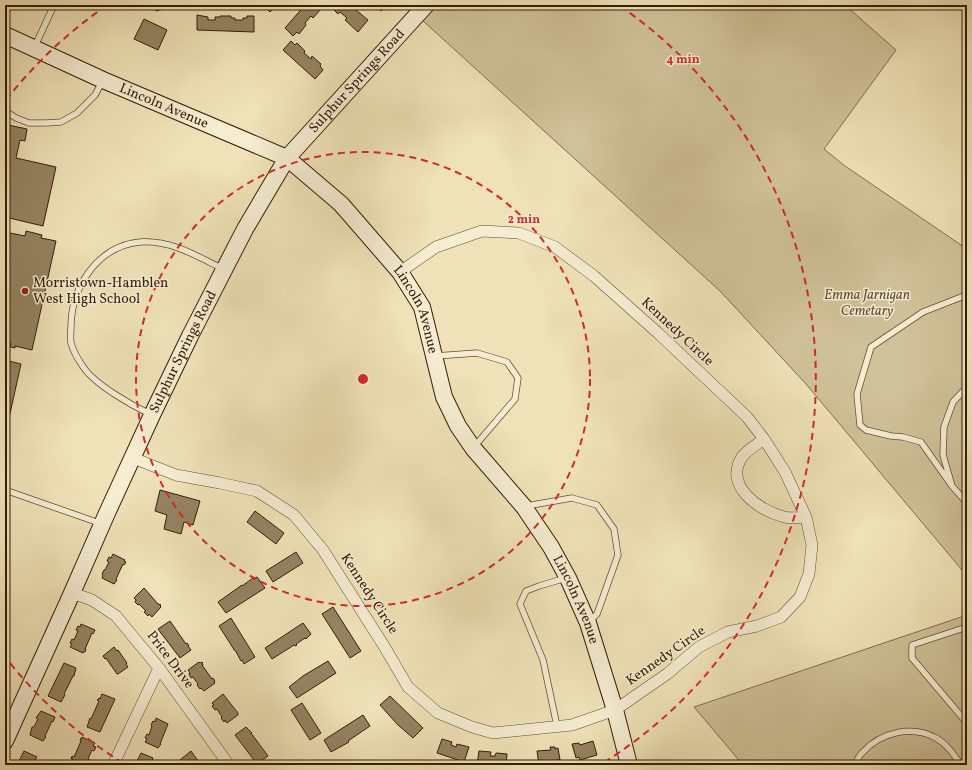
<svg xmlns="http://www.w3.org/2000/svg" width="972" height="770" viewBox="0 0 972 770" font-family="Vollkorn,serif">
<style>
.green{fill:#cfc199;stroke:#826f4e}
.building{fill:#958362;stroke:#341d04}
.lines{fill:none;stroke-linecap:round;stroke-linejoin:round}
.lane-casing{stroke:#634e31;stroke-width:7}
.street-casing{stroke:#634e31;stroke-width:12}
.secondary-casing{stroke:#341d04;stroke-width:18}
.lane{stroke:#f5ecd1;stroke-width:5.5}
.street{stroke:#f5ecd1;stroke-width:11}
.secondary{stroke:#f5ecd1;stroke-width:16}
.ring{fill:none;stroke:#d62828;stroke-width:2;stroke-dasharray:7 5}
.poi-dot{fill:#8f2418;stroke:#f5ecd1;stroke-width:1.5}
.labels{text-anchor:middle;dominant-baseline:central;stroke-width:3;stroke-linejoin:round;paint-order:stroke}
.street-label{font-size:14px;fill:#341d04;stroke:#f5ecd1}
.poi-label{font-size:14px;fill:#341d04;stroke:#f5ecd1;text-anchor:start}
.park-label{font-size:14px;font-style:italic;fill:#624e31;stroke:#f5ecd1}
.centre{fill:#d62828;stroke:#f5ecd1;stroke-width:2}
.ring-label{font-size:12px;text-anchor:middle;font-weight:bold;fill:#d62828;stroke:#f5ecd1;stroke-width:3;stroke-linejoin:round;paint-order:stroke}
</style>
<rect width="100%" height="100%" fill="#efe2b8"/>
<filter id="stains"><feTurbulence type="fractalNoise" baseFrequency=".005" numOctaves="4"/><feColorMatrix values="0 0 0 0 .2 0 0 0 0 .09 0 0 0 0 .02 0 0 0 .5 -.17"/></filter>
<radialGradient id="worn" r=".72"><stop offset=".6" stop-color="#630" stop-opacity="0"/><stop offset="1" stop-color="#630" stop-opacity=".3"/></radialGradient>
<path class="green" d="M436,5H845L896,50L824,149L845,166L967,249V576L806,384L720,291L422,20Z
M967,615V765H743L694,707Z"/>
<path class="building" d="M154,5H170V7L156,11Z
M263,5H276L270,12Z
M305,5H321L319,7L321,9L313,18L311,16L305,23L306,25L299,34L297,32L293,36L285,28Z
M330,5H350L368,20L358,32L345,20L347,18L340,12L338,14L330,6Z
M375,5H387L381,11Z
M197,15L208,17V20H215V17H220V16H231V18H235V20H243V18H247V16H254V32L197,30Z
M144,19L167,30L158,50L134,39Z
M291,41L295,45L297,43L305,51L304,53L311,59L312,56L321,64L320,66L323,70L315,79L283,50Z
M8,125L27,129L25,141L20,140L16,158L56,167L43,226L5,217V155L9,136L6,135Z
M26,231L42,235L41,238L56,241L32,350L15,346V348L10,347L11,343L5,342V232L25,236Z
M5,360L21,364L9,418L5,417Z
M160,490L200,501L193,525L184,522L181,534L164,529L167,515L155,511Z
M255,511L284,533L276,544L247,522Z
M296,552L303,563L273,582L266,571Z
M113,554L125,560L124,561L126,562L124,565L123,564L116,579L117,580L114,584L102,578L103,575L102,574L104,570H105L109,562L107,561L109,557L111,558Z
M257,577L265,588L226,613L218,602L242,585V586L253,578V579Z
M144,588L158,604L161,605L160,606L161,607L152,617L149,614L148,616L144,612L146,611L139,604L138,605L135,602L136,600L134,598Z
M333,607L361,651L350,658L322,614Z
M231,618L255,657L244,664L242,660L241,661L235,650H234L233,648L219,626Z
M170,621L186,644L187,643L189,646H188L191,650L180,658L158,629Z
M303,623L311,634L306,639L305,638L296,644L297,645L295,646L294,645L272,659L265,648Z
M81,624L95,630L93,634L92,633L85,649H86L85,652H83V653L70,647L72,644L70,643L72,639L74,640L78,631L76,630L78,626L80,627Z
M114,647L117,651L118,650L127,663L126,664L128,667L118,674H117L106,658L105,659L103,656Z
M328,661L336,673L297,698L289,687L303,676Z
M199,662L200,663L202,662L203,665H202L212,679L213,678L215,681L214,682L215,683L204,691L201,688L200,689L197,685L198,684L193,677L191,678L189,674L190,673L188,670Z
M64,663L76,668L74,676H73L64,694L65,695L61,702L48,696Z
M102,694L115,699L100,732L87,727L90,718L91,719L99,701L97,700L99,698L100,699Z
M223,694L238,713V715L227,723L225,720L224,722L221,718L222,717L217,709L215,710L212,706L214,705L212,703Z
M390,696L423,728L413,738L398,725L380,705Z
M302,703L321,733L310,740L291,710Z
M41,711L55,717L53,722L52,721L45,736L46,737L43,741L30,735L32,727H34L38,719L36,718Z
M363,715L370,726L348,741L349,742L331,752L324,740Z
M156,718L168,724L160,744H161L158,748L145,742L147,739L145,738L147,734L149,735L152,726L151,725L153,721L155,722Z
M246,727L252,733H251L268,756L257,764L235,735Z
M82,737L95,743L93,746L96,747L94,751L92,750L88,759L90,760L88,764L86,763L85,765H81L72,761L73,759H71L72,756L74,757L81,741H80L81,738L82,739Z
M442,739L452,742L451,745L456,747L457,744L469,747L464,762L437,753Z
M593,741L597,755L580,760L579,757L576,758L572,744L579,743L580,745Z
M550,747H555V749L558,748L560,760H556L557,763L539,765L537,751L551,750Z
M24,751L37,757L35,760H34L32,765H17Z
M191,751L201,765H182L183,764L180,760Z
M479,751L491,752L490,756H495L496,753L507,754L506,765H477Z
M141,753L153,758L151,764L152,765H135Z"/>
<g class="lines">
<g class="lane-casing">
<path id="lane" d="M35,46L54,5
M5,111L16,118L29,123H46L61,122L77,113L95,95L102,82
M435,356L477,353L507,362L518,378L515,399L474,447
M967,387L953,402L944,427L943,455L952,486L967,503
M150,414C131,405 96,385 84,368C79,361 73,351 71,343C70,338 71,331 71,325C72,286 98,246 140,242C171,240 197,256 223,269
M952,486L921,442L903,437L891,436L866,430L860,425L857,394L871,347L923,312L964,296L967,299
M5,490L102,524
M526,506L572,498L597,505L614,529L618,555L597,614L590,621
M967,627L912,645V658L967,723
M557,726L543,660L520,604L526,591L539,586L566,578
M855,765C857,761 859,755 863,752C881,732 912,725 936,738C947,744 954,755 961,765"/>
</g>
<g class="street-casing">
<path id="street" d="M764,439C758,444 747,450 742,457C723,486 760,511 784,517C791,519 799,517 806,517
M133,458L176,475L220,483L257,491L294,515L323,550L384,646L408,687L438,713L472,727L493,733L572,725L615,710L667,674L699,647L728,632L757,626L781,617L800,597L809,574L812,545L806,517L785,472L764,439L747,417L658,333L594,276L555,247L519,233L482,231L436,247L400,272
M72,593L92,600L116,616L159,668L229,765
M113,765L159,668"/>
</g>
<g class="secondary-casing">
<g id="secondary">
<path id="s1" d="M5,35L103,80L287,158L341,204L400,272L422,307L444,397L458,426L473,448L524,507L551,547L568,578L588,623L615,710L629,765"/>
<path id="s2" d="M5,741L72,593L107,513L152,415L190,336L245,229L287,158L426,5"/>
</g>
</g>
<use href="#lane" class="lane"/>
<use href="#street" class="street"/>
<use href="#secondary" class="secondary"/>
</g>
<g class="ring">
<circle cx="363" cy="379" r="227"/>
<path d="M123 763A453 453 0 0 1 6 658M6 100A453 453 0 0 1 106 6M620 6A453 453 0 0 1 603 763"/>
</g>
<circle class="poi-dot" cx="25" cy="291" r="4"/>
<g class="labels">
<g class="street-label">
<text stroke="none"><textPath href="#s2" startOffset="752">Sulphur Springs Road</textPath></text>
<text stroke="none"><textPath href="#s1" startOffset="174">Lincoln Avenue</textPath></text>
<text stroke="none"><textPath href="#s1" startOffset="510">Lincoln Avenue</textPath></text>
<text transform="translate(677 332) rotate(43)">Kennedy Circle</text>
<text stroke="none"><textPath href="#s2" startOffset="428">Sulphur Springs Road</textPath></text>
<text transform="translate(369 594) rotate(57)">Kennedy Circle</text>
<text stroke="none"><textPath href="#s1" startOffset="846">Lincoln Avenue</textPath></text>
<text transform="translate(666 656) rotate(-35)">Kennedy Circle</text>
<text transform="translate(170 660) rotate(53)">Price Drive</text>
</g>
<g class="poi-label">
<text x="33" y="283">Morristown-Hamblen<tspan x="33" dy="16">West High School</tspan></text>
</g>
<g class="park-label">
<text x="867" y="295">Emma Jarnigan<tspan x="867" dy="16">Cemetary</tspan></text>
</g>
</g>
<circle cx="363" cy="379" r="6" class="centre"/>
<g class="ring-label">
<text x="683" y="63">4 min</text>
<text x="524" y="223">2 min</text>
</g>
<rect width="972" height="770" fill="none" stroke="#efe2b8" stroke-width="20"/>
<rect x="6" y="6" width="960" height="758" fill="none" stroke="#341d04" stroke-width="2"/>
<rect x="10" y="10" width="952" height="750" fill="none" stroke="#341d04"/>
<rect width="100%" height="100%" filter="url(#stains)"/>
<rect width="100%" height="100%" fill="url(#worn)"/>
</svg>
